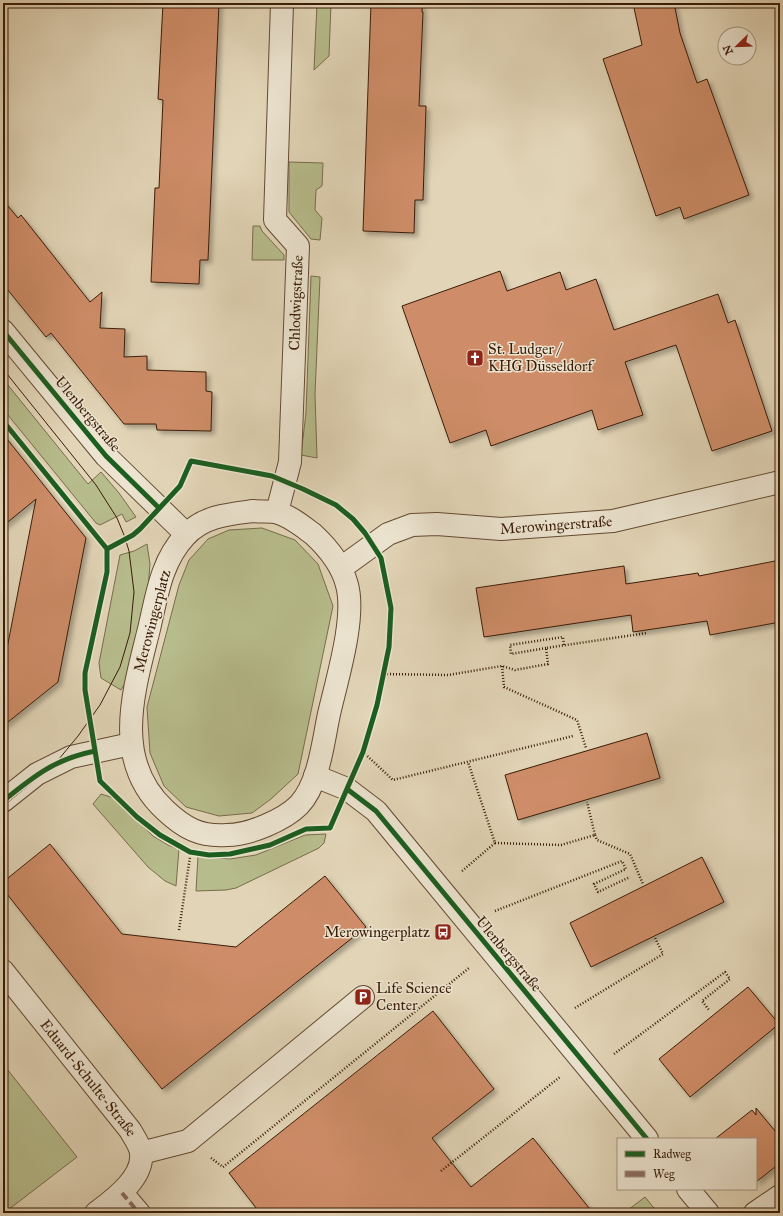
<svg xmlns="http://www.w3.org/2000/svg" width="783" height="1216" viewBox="0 0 783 1216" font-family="'IM FELL Great Primer',serif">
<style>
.green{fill:#b7bc8c;stroke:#786c4a}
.building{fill:#ce8d68;stroke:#3a1c07;filter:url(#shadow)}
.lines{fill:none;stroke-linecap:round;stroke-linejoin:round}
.minor-casing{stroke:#644a33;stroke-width:24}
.path{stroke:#3a1c07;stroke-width:2.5;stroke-dasharray:1 2;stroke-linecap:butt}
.minor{stroke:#ece4d0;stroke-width:22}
.tram{stroke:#3a1c07;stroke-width:1}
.quiet{stroke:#8d6e63;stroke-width:4;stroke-dasharray:8 4;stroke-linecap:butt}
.cycleway-casing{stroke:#ece4d0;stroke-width:8}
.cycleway{stroke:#1b5e20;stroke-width:5}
.labels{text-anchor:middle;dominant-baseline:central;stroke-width:3;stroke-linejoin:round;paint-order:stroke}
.street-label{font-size:15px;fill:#3a1c07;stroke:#ece4d0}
.poi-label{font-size:15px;fill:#3a1c07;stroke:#ece4d0;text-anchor:start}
</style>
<defs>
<filter id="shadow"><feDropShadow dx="3.5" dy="3.5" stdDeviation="2" flood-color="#0004"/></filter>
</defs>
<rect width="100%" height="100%" fill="#e2d5b7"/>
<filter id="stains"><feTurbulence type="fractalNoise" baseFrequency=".005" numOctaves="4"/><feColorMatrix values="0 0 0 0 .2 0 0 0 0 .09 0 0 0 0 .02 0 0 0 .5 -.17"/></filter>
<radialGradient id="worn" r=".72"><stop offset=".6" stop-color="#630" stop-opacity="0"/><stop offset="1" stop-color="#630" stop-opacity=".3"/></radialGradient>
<path class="green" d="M317,3H331L329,56L314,70Z
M289,162L323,163L322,186L316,190L315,210L322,218L320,240L311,239L289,212Z
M253,226H260L262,231L284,255V260H252Z
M311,276L320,277L315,394L317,458L301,455L306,413Z
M3,379L88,484L101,472L119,493L136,517L126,522L122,514L100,525L96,523L3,409Z
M262,528L295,540L318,564L333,606L298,774L271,799L252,813L219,816L186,807L164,786L150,753L147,707L179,585L189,560L208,539L229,530Z
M147,544L150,564L147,601L132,672L121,690L101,678L99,663L120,555L134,551Z
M101,794L114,798L153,836L168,845L179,849L176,886L165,881L148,867L93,804Z
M326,834L324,843L319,848L236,888L226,890L196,891L198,856L230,859L256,855L305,835Z
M3,1064L77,1157L4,1213H3Z
M645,1197L658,1213H624Z"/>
<path class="building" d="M163,3H219L208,260H200L199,284L151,282L155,188H159L163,100L158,99Z
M371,3H422V12H423L419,106H426L423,200H415L414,233L363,231Z
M633,3H674L680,33L697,83L707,79L749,195L684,219L680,207L656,216L603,59L642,45Z
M3,200L18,218L21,215L90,302L102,292L100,328L125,329L124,357L147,356V370L206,372V391L212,392L211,431L157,430L156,424H124L51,333L46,337L3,284Z
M500,271L507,291L560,272L566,290L596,279L614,330L718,294L728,323L735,320L772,431L712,451L676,345L625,362L643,415L598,430L592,410L491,446L486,430L450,443L402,306Z
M3,434L86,538L58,682L3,726V669L36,499L3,526Z
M780,560V622L710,635L707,621L633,632L631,615L484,637L476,588L624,566L626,584L698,573L699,576Z
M647,733L660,778L518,820L505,775Z
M50,844L122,934L236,947L325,876L366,927L162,1089L3,889V882Z
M702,857L724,902L591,967L570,923Z
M748,987L779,1024L690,1097L659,1059Z
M433,1011L494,1089L432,1138L471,1187L533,1138L593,1213H260L229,1173Z
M756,1108L780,1137V1163L756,1182V1139H715L752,1110L756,1115Z"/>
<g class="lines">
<g class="minor-casing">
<g id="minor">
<path d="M3,331L106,456L186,534"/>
<path d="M253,511C260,512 268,511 275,512C289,515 302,526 313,534C327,547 342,565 347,585C356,618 337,679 329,714C323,742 319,784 299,805C284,820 249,835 227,835C200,837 184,828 165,810C111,760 134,690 149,629C157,595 161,562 185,536C203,516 229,514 253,511Z"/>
<path id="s1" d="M277,512L290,462L298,246L275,220L282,3"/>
<path id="s2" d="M341,568L388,534L412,525L437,524L501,529L613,521L780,482"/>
<path d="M315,776L347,789L376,811L647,1139"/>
<path d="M3,801L37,774L71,757L131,744"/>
<path id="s3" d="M3,971L130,1130C134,1137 140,1145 141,1153C144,1178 113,1200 96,1213"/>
<path d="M141,1153L188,1141L363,997"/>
<path d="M688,1189L708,1213"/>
<path d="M122,1193L139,1213"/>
<path d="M755,1213L780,1196"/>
</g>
</g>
<path class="path" d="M546,648L511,654L510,645L563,637L564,646
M502,666L504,687L577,720L586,748
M384,674L448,675L502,666L515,670L548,664L546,648L647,633
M363,752L393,780L573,736
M595,835L597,840L630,854L643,884
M495,843L561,845L595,835L587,802
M462,871L495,843L468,762
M495,911L622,861L626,869L594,884L598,892L630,877
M179,930L190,857
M575,1008L663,954L655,938
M614,1054L725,972L730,979L702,1001L709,1010
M211,1158L223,1167L469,968
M441,1171L560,1077"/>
<use href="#minor" class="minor"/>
<path class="tram" d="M3,369L96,485L117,518L124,535L129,551L134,592L130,633L120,667L100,705L78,736L54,765L3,806"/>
<path class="quiet" d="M122,1193L139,1213"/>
<g class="cycleway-casing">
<path id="cycleway" d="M3,331L106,456L159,508
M3,421L107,549V572L85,673V690L100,781L137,817L160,835L190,852L209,855L230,854L270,845L306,829L330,828L363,752L377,705L389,647L391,608L381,558L365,533L353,519L336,505L303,489L272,476L191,461L180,486L140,529L133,535L107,549
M347,789L376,811L647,1139
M3,801C34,776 55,759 95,751"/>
</g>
<use href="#cycleway" class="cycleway"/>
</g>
<defs>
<g id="church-square" transform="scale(0.9)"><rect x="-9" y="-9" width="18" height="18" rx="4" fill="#8f2418" stroke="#ece4d0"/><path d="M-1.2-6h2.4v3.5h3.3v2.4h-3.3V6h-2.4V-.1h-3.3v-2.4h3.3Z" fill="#fff"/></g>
<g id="bus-square" transform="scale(0.9)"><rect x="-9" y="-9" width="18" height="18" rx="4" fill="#8f2418" stroke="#ece4d0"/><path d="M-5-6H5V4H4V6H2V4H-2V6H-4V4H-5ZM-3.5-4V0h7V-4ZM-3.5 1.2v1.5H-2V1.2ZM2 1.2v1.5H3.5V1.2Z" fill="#fff"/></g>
<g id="parking-square" transform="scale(0.9)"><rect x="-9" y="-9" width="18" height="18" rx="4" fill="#8f2418" stroke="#ece4d0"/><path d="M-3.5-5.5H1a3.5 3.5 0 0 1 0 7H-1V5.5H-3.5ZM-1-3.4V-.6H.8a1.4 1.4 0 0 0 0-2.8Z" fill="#fff"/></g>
</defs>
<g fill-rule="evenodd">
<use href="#church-square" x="475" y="358"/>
<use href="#bus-square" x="443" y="932"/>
<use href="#parking-square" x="363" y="997"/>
</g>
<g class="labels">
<g class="street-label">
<text stroke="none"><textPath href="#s1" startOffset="211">Chlodwigstraße</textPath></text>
<text transform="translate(88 414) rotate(50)">Ulenbergstraße</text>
<text stroke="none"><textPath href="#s2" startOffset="228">Merowingerstraße</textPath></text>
<text transform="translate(152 621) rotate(-75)">Merowingerplatz</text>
<text transform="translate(509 954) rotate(50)">Ulenbergstraße</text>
<text stroke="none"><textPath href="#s3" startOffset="137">Eduard-Schulte-Straße</textPath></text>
</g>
<g class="poi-label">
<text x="488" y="349">St. Ludger /<tspan x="488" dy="17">KHG Düsseldorf</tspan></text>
<text x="430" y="932" text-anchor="end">Merowingerplatz</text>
<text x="376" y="988">Life Science<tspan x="376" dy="17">Center</tspan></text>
</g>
</g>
<rect width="783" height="1216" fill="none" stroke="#e2d5b7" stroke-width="16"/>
<rect x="4" y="4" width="775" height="1208" fill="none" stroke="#3a1c07" stroke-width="2"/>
<rect x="8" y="8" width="767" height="1200" fill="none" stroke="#3a1c07"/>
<rect x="617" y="1138" width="140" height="52" fill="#ece4d0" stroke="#a59480"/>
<rect x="625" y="1151" width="20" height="6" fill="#1b5e20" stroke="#a59480"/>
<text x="653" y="1158" font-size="12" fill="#3a1c07">Radweg</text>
<rect x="625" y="1171" width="20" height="6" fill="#8d6e63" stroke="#a59480"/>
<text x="653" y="1178" font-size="12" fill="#3a1c07">Weg</text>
<g transform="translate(737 46) rotate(247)"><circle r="19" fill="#ece4d0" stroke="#a59480"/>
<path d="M0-3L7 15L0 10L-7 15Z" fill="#8f2418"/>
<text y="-6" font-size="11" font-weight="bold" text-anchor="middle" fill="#3a1c07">N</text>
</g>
<rect width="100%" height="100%" filter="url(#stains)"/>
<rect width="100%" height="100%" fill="url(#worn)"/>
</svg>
